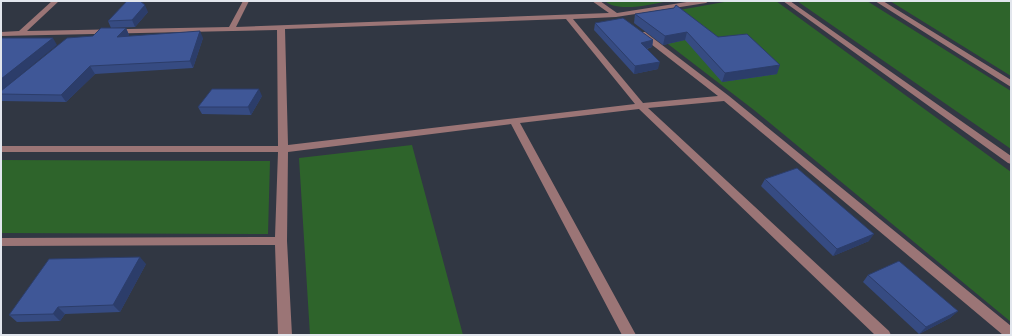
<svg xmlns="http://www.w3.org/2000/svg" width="1012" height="336" viewBox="0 0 1012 336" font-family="'Open Sans',sans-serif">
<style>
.green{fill:#2e642b}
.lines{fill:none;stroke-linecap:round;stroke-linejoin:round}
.minor{fill:#9b7576;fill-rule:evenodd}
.wall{fill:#364b82}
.shaded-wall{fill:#2c3d6a}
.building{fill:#3f5797;stroke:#2c3d6a}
</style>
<rect width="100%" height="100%" fill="#313743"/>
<path class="green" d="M605,1H669C652,4 618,13 605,1Z
M730,1H776L1011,172V322L754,110L634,18Z
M797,1H867L1011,91V149Z
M890,1H1011V76Z
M412,145L463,335H310L299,158Z
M1,160L270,161L268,234L1,233Z"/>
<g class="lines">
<path class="minor" d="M52,1H59L27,31L229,27L243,1H249L236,27L609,13L592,1H600L617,13L693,1H709L706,3L616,17L573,19L643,103L718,96L638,34L639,32H645L729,96L1011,326V335H1003L724,101L648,108L889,331L891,335H875L639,109L520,123L636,335H622L511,124L288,152L287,241L292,335H278L275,245L1,246V238L275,237L278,152H1V146H278L277,30L1,36V32L19,31ZM566,19L635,104L288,145L285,29Z
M783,1H790L1011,156V164L1008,163Z
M875,1H883L1011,80V87Z"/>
</g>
<path class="wall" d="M148,12L135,27L111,28L108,21Z
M635,14L718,37L777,74L722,82L685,40L663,45L634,23Z
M595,23L653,40L652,47L647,49L658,69L634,74L594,30Z
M126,28L129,35L127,36L203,38L193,68L95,74L66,102L1,101V91Z
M262,96L251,115L202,114L198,107Z
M765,179L869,241L833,256L761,186Z
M146,264L120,312L65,314L60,321L17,322L9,315Z
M868,275L958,311L950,318L919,334L863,282Z"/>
<path class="shaded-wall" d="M145,5L148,12L135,27L132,20Z
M126,28L129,35L121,44L117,37Z
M200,31L203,38L193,68L190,61Z
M687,32L685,40L663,45L665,36Z
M53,38L57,45L1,91V79Z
M653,40L652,47L640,50L641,43Z
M660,62L658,69L634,74L635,66Z
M780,65L777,74L722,82L725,73Z
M90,66L95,74L66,102L61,95Z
M259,89L262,96L251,115L248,107Z
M874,234L869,241L833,256L837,249Z
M140,257L146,264L120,312L113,305Z
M58,307L65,314L60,321L53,314Z
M958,311L950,318L919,334L926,327Z"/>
<path class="building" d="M127,1H140L145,5L132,20L108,21Z
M676,5L718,37L747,34L780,65L725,73L687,32L665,36L635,14L674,8Z
M623,18L653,40L641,43L660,62L635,66L595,23Z
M101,28H126L117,37L200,31L190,61L90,66L61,95L1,94V91L67,38L93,36Z
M1,38H53L1,79Z
M212,89H259L248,107H198Z
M797,168L874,234L837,249L765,179Z
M140,257L113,305L58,307L53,314L9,315L49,259Z
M899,261L958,311L926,327L868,275Z"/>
<rect width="1012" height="336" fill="none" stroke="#e2e6ed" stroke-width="4"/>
</svg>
